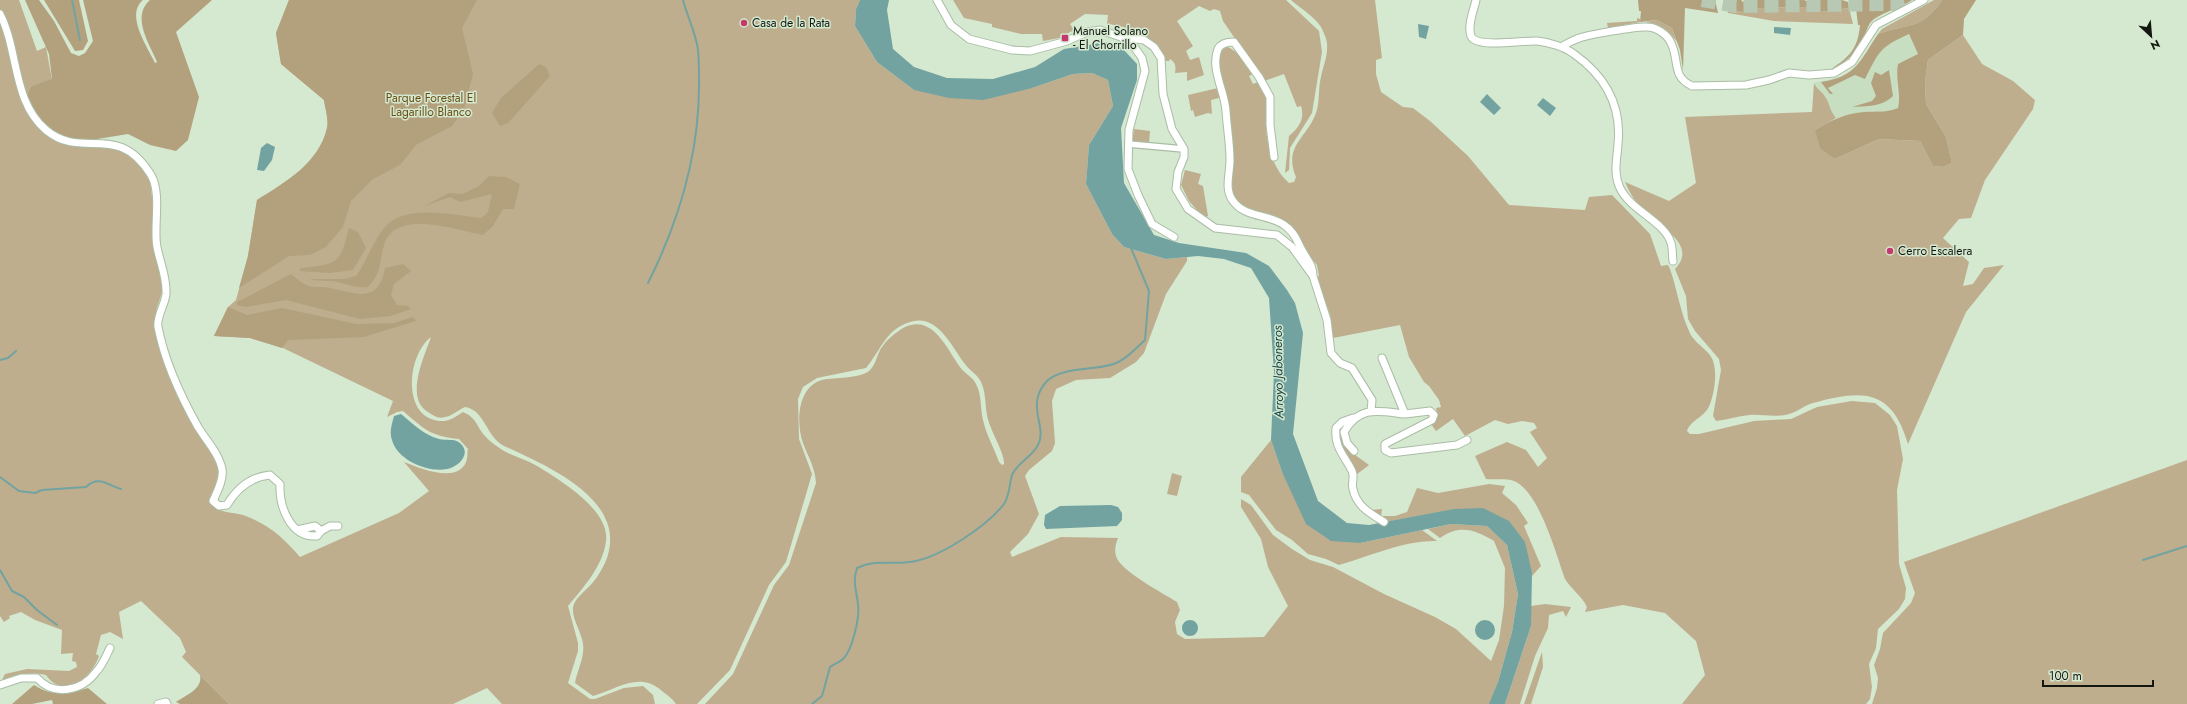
<svg xmlns="http://www.w3.org/2000/svg" width="2187" height="704" viewBox="0 0 2187 704" font-family="Jost,sans-serif">
<style>
.built{fill:#c7dec0}
.green{fill:#beae8e}
.forest{fill:#b3a17e}
.water{fill:#72a3a1}
.lines{fill:none;stroke-linecap:round;stroke-linejoin:round}
.stream{stroke:#72a3a1;stroke-width:2}
.motorway-tunnel{stroke:#b8c9b3;stroke-width:14;stroke-dasharray:14 7;stroke-linecap:butt}
.pedestrian-casing{stroke:#aabda5;stroke-width:8}
.minor-casing{stroke:#aabda5;stroke-width:9}
.pedestrian{stroke:#fff;stroke-width:5.5}
.minor{stroke:#fff;stroke-width:7}
.poi-dot{fill:#c4386c;stroke:#d5e8d0;stroke-width:1.5}
.labels{text-anchor:middle;dominant-baseline:central;stroke-width:3;stroke-linejoin:round;paint-order:stroke}
.poi-label{font-size:12px;fill:#121810;stroke:#d5e8d0;text-anchor:start}
.park-label{font-size:12px;fill:#694f13;stroke:#d5e8d0}
.water-label{font-size:13px;font-style:italic;fill:#1a4746;stroke:#d5e8d0}
</style>
<rect width="100%" height="100%" fill="#d5e8d0"/>
<path class="built" d="M1909,34L1918,54L1897,72L1898,108L1891,111L1863,112L1836,118L1830,112L1826,97L1817,90L1814,83L1844,76L1865,65L1888,44Z"/>
<path class="green" d="M0,0H19L37,51L46,47L52,80L31,86L26,97L0,10Z
M289,0H860L856,9L855,26L877,62L914,90L1032,88L1073,74L1092,73L1108,80L1113,106L1089,145L1086,184L1112,234L1124,247L1166,259L1187,257V261L1166,294L1144,353L1136,362L1110,378L1076,380L1056,389L1052,401L1055,443L1052,451L1029,470L1025,476L1039,514L1028,534L1010,552L1012,557L1061,537L1118,538C1116,543 1114,550 1116,556C1120,571 1163,593 1177,602L1180,610L1175,622L1177,634L1185,639L1264,637L1288,606L1268,567L1261,539L1241,507V499L1251,505L1273,535L1292,549L1310,560L1333,567L1384,594L1435,617L1456,629L1491,661L1499,640L1504,606L1505,568L1494,541C1475,530 1460,524 1440,538L1428,529L1451,524L1487,526L1507,545L1518,594L1512,632L1498,682L1490,704H705L733,674L774,585L789,565L816,483C815,467 808,457 803,443C796,423 797,387 822,380C834,377 859,379 869,371C875,366 877,356 880,350C885,341 896,332 905,327C933,314 947,349 960,367C964,373 973,377 976,384C982,395 980,408 983,420C986,434 994,448 999,462L1002,465L1004,464C1005,453 989,429 987,415C985,405 986,392 981,382C978,375 970,371 965,364C953,349 939,316 914,321C886,327 882,349 866,368L817,378L803,387L798,399L799,439L812,474L786,562L769,585L730,670L697,704H676C673,699 667,695 662,691C639,671 618,689 593,696L575,683C577,671 585,657 583,644C582,632 569,615 574,604C578,595 588,589 594,581C598,576 602,569 605,563C632,501 547,466 504,446C486,437 485,410 465,407C458,410 452,416 445,417C438,419 434,416 428,412C404,398 425,355 431,337C406,356 401,422 444,421C450,421 458,415 463,412C477,418 476,426 485,436C490,442 498,447 504,451C515,457 527,460 537,466C560,480 610,510 606,541C603,566 583,588 568,606L578,643V651L568,683L590,699H595L624,688L643,686L653,695L655,704H502L487,688L453,704H229L182,657L186,652L180,638L141,601L119,612L123,639L110,632L101,635L96,654L99,656C92,678 63,700 46,675C30,672 17,674 2,680L5,674L27,669L69,671L77,667L76,662L72,661L73,653L61,654L62,630L35,620L21,612L9,616L10,618L4,622L0,616V21L6,37L19,94L39,127L53,139L63,143L109,146L123,150L139,163L150,180L163,289L156,311L155,326L177,396L213,455L219,470L217,483L209,499C215,515 233,511 246,516C269,525 284,538 300,557L399,513L429,491L404,462C419,468 457,484 466,462C468,458 467,452 468,449L459,439C430,436 424,429 403,411L397,412L387,417L393,401L283,348L250,338L214,336L228,307L236,300L248,256L257,200C286,182 319,163 327,128C329,120 325,108 324,100L281,64L276,33Z
M953,0H1286L1319,31L1322,52L1312,113L1290,148L1289,170L1285,173L1289,136C1299,128 1305,119 1301,106L1297,107L1284,74L1264,81L1223,21L1220,11L1214,9L1210,11L1199,6L1177,21L1193,46L1186,51L1190,60L1199,57L1204,75L1187,81V72L1175,73C1176,67 1176,63 1170,59L1169,61H1165C1156,38 1131,26 1107,24L1108,15L1085,14L1070,24L1074,30L1059,38L1043,41L1042,34H1021L992,27V24L964,18Z
M1291,0H1375L1382,58L1376,60V74L1381,92L1403,107L1413,108L1430,121L1468,156L1509,205L1585,210L1589,197L1612,195L1650,234L1661,266L1668,265L1670,269C1677,289 1680,311 1689,331C1692,340 1702,346 1709,354C1719,365 1715,391 1710,404C1705,418 1691,419 1687,431L1690,434H1699L1754,421L1791,419L1817,407L1852,401L1875,403L1890,415L1897,426L1903,459L1897,490L1899,564L1906,588L1905,599L1899,609L1878,629L1876,648L1869,664L1872,687L1870,699L1866,704H1682L1705,675L1696,641L1665,613L1623,605L1585,612L1587,607C1582,596 1571,589 1565,579C1556,554 1539,491 1514,481C1506,478 1495,480 1486,479L1475,456L1507,442L1526,450L1538,467L1547,458L1530,432L1537,428L1534,423L1522,421L1508,424L1495,420L1465,436L1453,419L1436,431L1431,424L1438,417L1436,408L1441,407L1439,400L1429,386L1424,382L1409,357L1400,325L1333,338L1330,314L1316,278L1319,276L1317,265L1305,251L1293,229L1238,204L1232,194L1228,100L1219,76V54L1226,46C1239,52 1246,63 1253,74L1249,76L1253,84L1258,82C1260,87 1265,93 1266,98C1268,106 1266,115 1266,123C1266,144 1273,169 1289,183L1294,182L1296,177C1283,146 1307,138 1316,113C1320,102 1318,88 1321,77C1323,66 1328,56 1327,44C1327,39 1323,31 1321,27C1314,16 1301,9 1291,0Z
M1934,0H1942C1922,30 1909,23 1878,34L1882,29Z
M1805,7L1820,12L1849,8L1853,24L1774,21L1728,13V11L1745,12L1761,8Z
M1637,18L1640,19V22L1608,28L1607,23L1637,21Z
M1657,20L1672,28L1677,42C1668,30 1660,24 1645,22Z
M1963,35L1982,64L2013,81L2035,100L2033,109L1985,180L1971,218L1959,219L1943,238L1969,262L1963,286L1973,284L1984,268L2004,265L1966,312L1908,444C1892,389 1863,389 1813,403C1805,405 1797,412 1789,414C1776,418 1762,414 1749,415C1738,416 1727,420 1716,421L1713,416L1721,370L1719,359L1695,331L1688,319L1686,296L1675,269C1698,245 1661,228 1646,213C1636,203 1630,194 1625,182L1669,201L1696,183L1685,117L1812,112L1814,83C1817,90 1822,91 1826,98C1830,105 1830,111 1836,118L1815,130L1835,159L1879,139L1920,141L1933,166L1943,167L1952,163L1946,137L1926,104L1925,82L1928,60Z
M1218,88L1223,97L1211,100L1212,114L1208,113L1195,117L1193,110L1191,111L1188,95Z
M1134,129L1150,131L1149,144L1132,142Z
M1185,170L1201,174L1198,184L1203,186L1208,216L1204,218L1189,201L1181,185Z
M1348,421L1341,433L1351,452L1369,465L1356,475L1340,449L1337,430Z
M1271,440L1282,472L1360,543L1422,530L1437,541C1404,540 1371,556 1339,565L1326,559L1308,554L1292,540L1276,530L1249,495L1241,492V477Z
M2187,460V704H1872L1877,688L1878,678L1874,665L1880,649L1883,633L1911,603L1915,593L1904,562Z
M1172,473L1182,476L1177,496L1167,494Z
M1489,484L1505,486L1502,493L1516,505L1528,523L1524,526L1541,566L1532,576L1509,521L1403,519L1387,522L1370,510L1382,509L1381,516H1395L1407,512L1417,488L1438,493Z
M1545,604L1571,607L1566,617L1563,611L1549,615L1548,628L1535,656L1520,704H1505L1531,626V606Z
M1542,652L1543,667L1531,704H1524Z"/>
<path class="forest" d="M25,0H39L54,21L71,53L79,56L85,53L93,41L83,0H143C125,15 147,46 155,63L157,62C149,43 131,17 150,0H212L176,32L199,97L188,140L176,151L150,145L128,134L79,142L61,138L40,119L26,97L31,86L52,79L49,54Z
M44,0H79L88,41L83,50L75,51Z
M289,0H477L462,28L473,74L464,109L452,126L416,145L400,165L373,179L351,201L343,227L326,247L310,255L289,256L239,288L248,256L257,200C286,182 319,163 327,128C329,120 325,108 324,100L281,64L276,33Z
M1638,0H1715L1718,13L1685,8L1683,70L1680,50L1672,28L1657,20L1640,22L1641,11H1639Z
M1728,0H1741L1743,2L1749,0H1804L1813,4L1821,0H1842L1848,2L1849,8L1820,12L1805,7L1761,8L1745,12L1728,11Z
M1855,0H1912C1901,8 1886,11 1874,19C1869,23 1868,27 1866,32C1858,49 1849,62 1831,69C1850,57 1858,48 1860,25H1858Z
M1942,0H1976L1964,19L1963,35L1928,60L1925,82L1926,104L1946,137L1952,163L1943,167L1933,166L1920,141L1879,139L1835,159L1820,148L1815,130C1830,121 1846,113 1864,112C1876,111 1887,113 1898,108C1901,93 1895,78 1898,64L1918,54L1909,34C1879,48 1880,50 1865,79L1855,75L1828,88L1833,94H1830L1821,82C1856,77 1860,61 1878,34C1909,23 1922,30 1942,0Z
M539,64L546,67L550,76L508,123L500,126L492,113L501,98Z
M1889,70L1893,96C1882,107 1867,106 1852,107L1872,101L1876,96L1871,83L1875,72L1881,75Z
M489,176L506,177L520,184L514,209H503L493,226L483,235C456,230 395,208 384,245C379,263 382,273 368,287C354,289 344,282 331,281C323,281 317,281 309,279H344L356,276C367,261 372,243 384,228C404,203 453,215 481,218L488,212L492,194L460,202L450,197L422,207L449,193L463,194L479,186Z
M349,228L358,232L366,248L353,270L330,273L299,271L301,268C338,264 340,264 349,228Z
M403,264L411,271L394,284L391,295L397,305L408,306L411,309L391,316L360,319L286,300L246,307L237,305V302L291,274C296,278 303,284 309,286C315,288 324,286 330,288C356,293 378,305 385,268Z
M228,307L247,315L282,308L356,324L394,323L413,317L416,321L364,337L288,340L282,348L250,338L214,336Z
M200,675L229,704H180L176,702C186,695 203,689 200,675Z
M34,685C52,697 69,694 88,688L107,704H53L52,700L32,704H12Z"/>
<path class="water" d="M860,0H889L887,10L893,49L914,67L947,78L993,79L1035,67L1064,49L1106,42L1122,48L1137,64V80L1121,128L1124,183L1154,235L1179,243L1246,253L1269,266L1287,290L1295,303L1303,333L1293,434L1318,501L1347,523L1369,525L1454,509L1483,508L1509,521L1525,542L1532,573L1531,626L1505,704H1489L1498,682L1512,632L1518,594L1507,545L1487,526L1451,524L1360,543L1331,541L1306,524L1282,472L1271,440L1274,372L1269,298L1251,268L1224,259L1198,256L1166,259L1124,247L1112,234L1086,184L1089,145L1113,106L1108,80L1092,73L1073,74L1032,88L983,100L949,98L914,90L877,62L855,26L856,9Z
M1418,24L1429,26L1426,39L1419,37Z
M1774,27L1791,28L1790,35L1774,33Z
M1487,94L1501,108L1494,115L1480,102Z
M1543,98L1556,108L1550,116L1537,105Z
M267,143L275,147L272,160L264,171L257,170L261,148Z
M401,414C413,424 424,435 439,439C446,441 454,438 460,443C472,453 459,467 447,469C428,473 397,460 392,440C389,432 392,424 394,416Z
M1111,505L1118,507L1122,513V520L1117,526L1046,529L1044,525L1045,515L1060,506Z
M1475 630a10 10 0 1 1 20 0a10 10 0 1 1-20 0Z
M1182 628a8 8 0 1 1 16 0a8 8 0 1 1-16 0Z"/>
<g class="lines">
<path class="stream" d="M72,0L80,40
M648,283C680,219 700,152 699,80C699,70 699,60 698,50C696,33 687,16 683,0
M0,360L8,358L16,351
M0,477L19,491L35,493L42,490L86,487C99,475 107,485 121,489
M2143,560L2187,546
M0,570L12,591L24,597L37,610L57,625
M812,704L822,696L830,667C834,664 840,662 843,659C852,651 860,617 858,605C857,592 852,582 857,568C878,558 894,566 916,561C943,555 987,526 1004,504C1010,495 1009,485 1012,475C1017,463 1032,457 1038,445C1048,427 1025,406 1046,382C1060,367 1093,370 1110,365C1124,362 1135,349 1145,340L1149,291L1131,248"/>
<path class="motorway-tunnel" d="M1702,0L1736,6L1893,4L1910,0"/>
<g class="pedestrian-casing">
<path id="pedestrian" d="M1128,144L1184,149"/>
</g>
<g class="minor-casing">
<path id="minor" d="M937,0L951,25L969,39L1012,50L1030,51L1067,41L1087,32L1100,30L1121,37L1144,40L1154,47L1161,58L1163,94L1172,129L1184,149V157L1178,172L1176,189L1188,209L1215,228L1277,235L1292,247L1313,276L1327,320L1331,353L1340,363L1352,368L1372,400L1371,411
M1476,0C1474,10 1467,25 1471,36C1476,49 1524,40 1537,41C1548,42 1565,47 1574,54C1605,76 1622,105 1618,144C1617,160 1613,173 1620,188C1631,211 1664,221 1671,243C1673,249 1672,256 1673,261
M0,14C19,51 12,101 46,130C83,161 117,120 151,175C162,194 153,227 157,247C160,263 167,277 166,294C165,305 156,317 158,327C165,363 180,395 198,427C206,440 219,454 222,469C224,479 217,492 213,501L219,506L227,505C237,488 250,477 270,475L280,484C279,506 290,538 317,536L321,531L315,526L297,530
M1121,37L1135,48L1142,58L1145,71L1129,130L1128,169L1138,195L1152,224L1174,237
M1561,47C1566,44 1571,41 1577,39C1585,35 1638,26 1647,27C1656,27 1667,34 1671,43C1680,61 1671,76 1692,86L1746,85L1769,80L1789,73L1809,75L1834,73L1852,62L1876,25L1924,0
M1274,157L1270,125V97L1259,77L1234,42C1228,42 1221,43 1218,49C1210,68 1225,92 1226,111C1227,127 1230,144 1230,160C1230,174 1224,189 1233,201C1245,218 1269,214 1284,225C1295,232 1297,242 1303,252C1308,261 1313,265 1313,276
M1405,414L1430,411L1434,415L1432,420L1385,444V450L1391,453L1457,445L1467,440
M1353,418L1342,422L1336,428C1334,447 1344,455 1352,471C1355,477 1351,483 1353,489C1356,506 1371,514 1384,522
M1354,451L1347,443L1344,432C1360,405 1378,411 1405,414L1382,358
M321,531L330,526H338
M0,685L21,678H37C54,697 82,691 96,672C102,666 106,656 110,648
M158,704L166,702L167,704"/>
</g>
<use href="#pedestrian" class="pedestrian"/>
<use href="#minor" class="minor"/>
</g>
<g class="poi-dot">
<circle cx="744" cy="23" r="4"/>
<rect x="1061" y="34" width="8" height="8" rx="2"/>
<circle cx="1890" cy="251" r="4"/>
</g>
<g class="labels">
<g class="poi-label">
<text x="752" y="23">Casa de la Rata</text>
<text x="1073" y="31">Manuel Solano<tspan x="1073" dy="14">- El Chorrillo</tspan></text>
<text x="1898" y="251">Cerro Escalera</text>
</g>
<g class="park-label">
<text x="431" y="98">Parque Forestal El<tspan x="431" dy="14">Lagarillo Blanco</tspan></text>
</g>
<g class="water-label">
<text transform="translate(1278 372) rotate(-91)">Arroyo Jaboneros</text>
</g>
</g>
<g transform="translate(2151 36) rotate(154)" stroke="#d5e8d0" stroke-width="3" paint-order="stroke">
<path d="M0-3L7 15L0 10L-7 15Z" fill="#121810"/>
<text y="-6" font-size="11" font-weight="bold" text-anchor="middle" fill="#121810">N</text>
</g>
<path d="M2043 680v6h110v-6" fill="none" stroke="#121810" stroke-width="2"/>
<text x="2049" y="680" font-size="12" fill="#121810" stroke="#d5e8d0" stroke-width="3" paint-order="stroke">100 m</text>
</svg>
